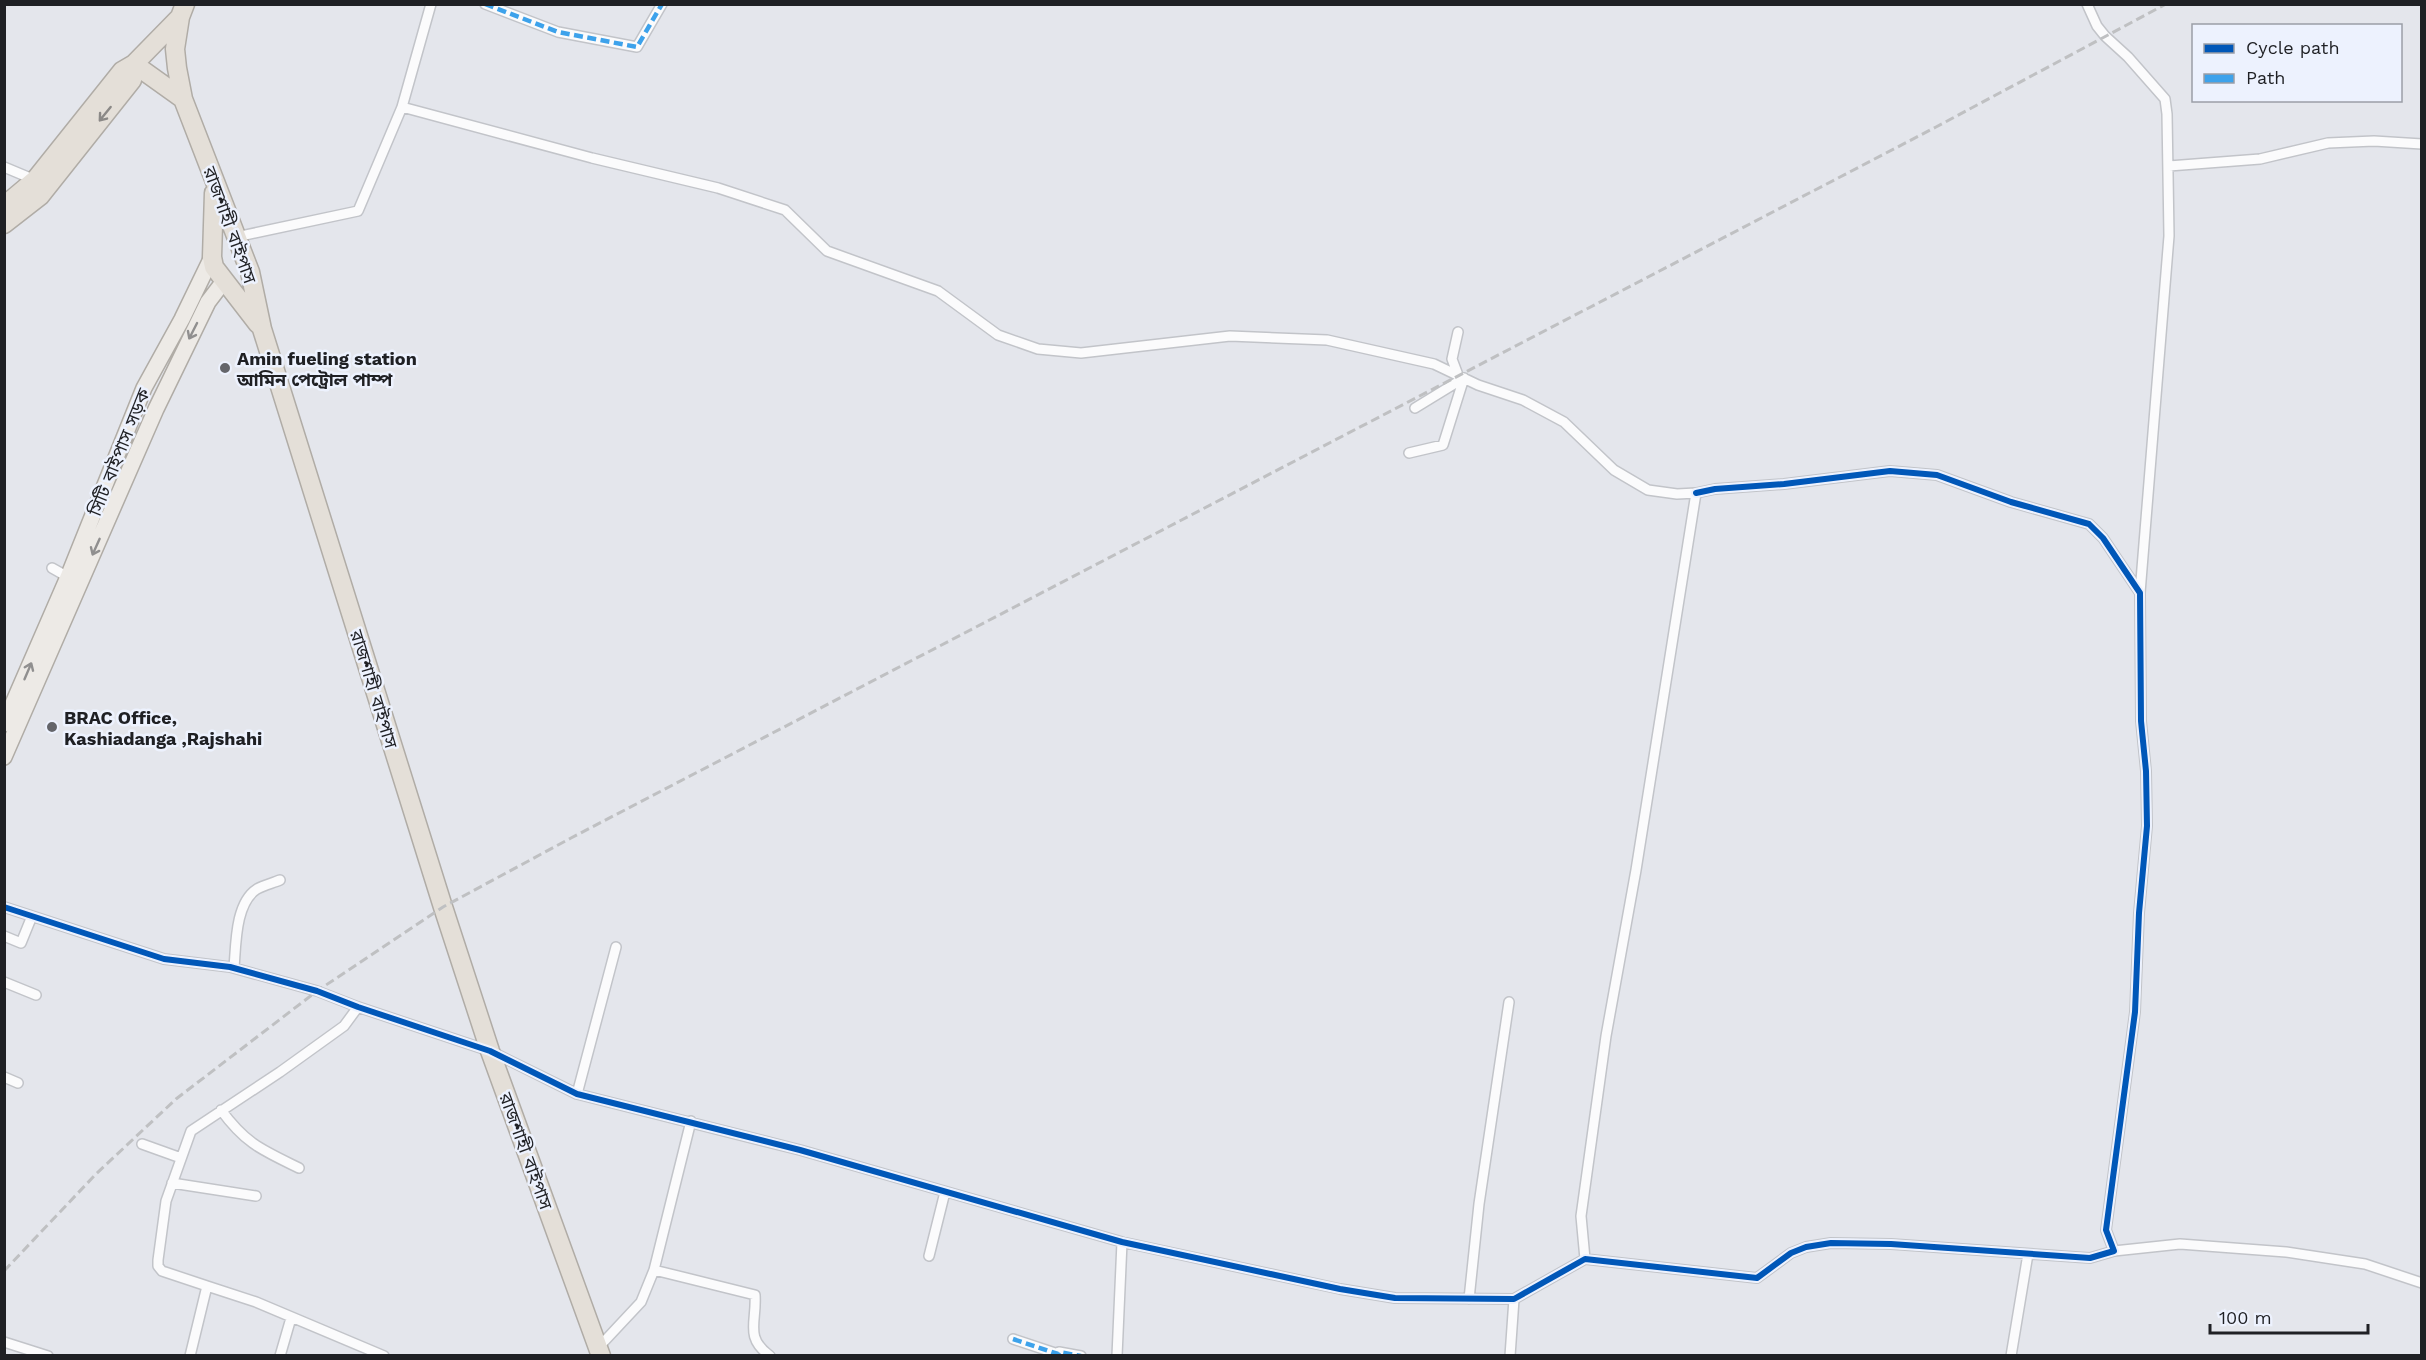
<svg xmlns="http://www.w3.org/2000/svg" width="2426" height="1360" viewBox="0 0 2426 1360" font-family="'Work Sans','Noto Sans Bengali',sans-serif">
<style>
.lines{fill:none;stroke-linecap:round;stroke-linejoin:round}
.street-casing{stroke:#c2c4c9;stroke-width:12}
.primary-casing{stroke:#b0aca6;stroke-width:18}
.highway-casing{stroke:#b0aca6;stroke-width:21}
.street{stroke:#fbfbfc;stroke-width:9}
.primary{stroke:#edeae6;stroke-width:15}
.highway{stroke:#e4dfd8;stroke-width:18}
.rail{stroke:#bfc0c2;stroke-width:3;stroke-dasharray:9 4.5;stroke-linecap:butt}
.quiet{stroke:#3da2eb;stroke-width:4.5;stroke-dasharray:9 4.5;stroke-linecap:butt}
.cycleway-casing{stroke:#edf2fe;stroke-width:10}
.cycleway{stroke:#0057b8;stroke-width:6}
.oneway{stroke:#8b8987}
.oneway2{stroke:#908f8f}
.poi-dot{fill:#64656a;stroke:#edf2fe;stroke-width:2}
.labels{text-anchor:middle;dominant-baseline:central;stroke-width:5;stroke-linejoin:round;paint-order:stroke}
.street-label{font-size:18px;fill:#1f2024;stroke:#edf2fe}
.poi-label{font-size:18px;font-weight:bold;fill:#1f2024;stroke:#edf2fe;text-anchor:start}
</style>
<rect width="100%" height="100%" fill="#e4e6ec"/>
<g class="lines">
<g class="street-casing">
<path id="street" d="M485,4L558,32L637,47L662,4
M2087,4L2097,26L2105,36L2128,57L2165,99L2167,114L2169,236L2140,593
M402,107L431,4
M2169,166L2260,159L2328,143L2374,141L2422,144
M4,167L35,180
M236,237L358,211L402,107L592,158L718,188L785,210L827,251L938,291L998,335L1038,349L1081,353L1230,336L1327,340L1434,364L1478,385L1523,400L1564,422L1614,470L1648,490L1677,494L1696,493L1636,870L1606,1036L1581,1216L1585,1259
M1458,375L1452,359L1458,332
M1415,408L1464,378
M1409,453L1443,445L1464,378
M52,568L68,577
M4,907L164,959L230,967L317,991L358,1007L490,1051L577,1094L800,1150L1122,1242L1340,1289L1395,1298L1514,1299L1585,1259L1757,1278L1791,1253L1806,1247L1831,1243L1891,1244L2090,1258L2114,1251L2106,1230L2135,1012L2139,913L2147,826L2146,771L2141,721L2140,593L2103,538L2089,524L2011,502L1937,475L1890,471L1784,484L1715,489L1696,493
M4,936L21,943L32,916
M234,968C236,945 235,903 257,889C264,885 273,883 280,880
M4,982L36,995
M4,1077L18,1083
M577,1094L616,947
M221,1110C246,1144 262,1150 299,1168
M142,1144L181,1158
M172,1183L256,1196
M2114,1251L2180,1244L2286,1252L2365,1264L2422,1283
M929,1256L945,1192
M654,1270L755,1295C757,1322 744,1337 770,1356
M207,1286L256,1302L384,1356
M1469,1299L1479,1204L1509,1002
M1013,1339L1058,1354L1059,1352L1081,1356
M4,1342L48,1356
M597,1349L641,1302L654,1270L691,1121
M190,1356L207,1286L162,1271L158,1266V1260L166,1201L191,1131L280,1072L344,1026L358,1007
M280,1356L291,1318
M1117,1356L1122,1242
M1510,1356L1514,1299
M2011,1356L2028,1254"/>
</g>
<g class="primary-casing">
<path id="primary" d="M4,724L68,577L144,388L182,319L212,257
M4,757L156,409L208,302L224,281"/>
</g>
<g class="highway-casing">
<path id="highway" d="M185,4L180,17L175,49L177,68L183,99L250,272L262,329L443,907L490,1051L601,1356
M134,64L183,99
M214,193L212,257L214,267L258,324
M4,206L35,180L122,71L134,64L180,17
M4,224L40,196L132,80L134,64"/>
</g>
<use href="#street" class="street"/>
<use href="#primary" class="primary"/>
<use href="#highway" class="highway"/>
<path class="rail" d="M4,1271L96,1174L176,1099L317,991L443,907L571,838L1936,127L2166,4"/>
<path class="quiet" d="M485,4L558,32L637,47L662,4
M1013,1339L1058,1354L1059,1352L1081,1356"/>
<g class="cycleway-casing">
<path id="cycleway" d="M4,907L164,959L230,967L317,991L358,1007L490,1051L577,1094L800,1150L1122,1242L1340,1289L1395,1298L1514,1299L1585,1259L1757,1278L1791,1253L1806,1247L1831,1243L1891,1244L2090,1258L2114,1251L2106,1230L2135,1012L2139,913L2147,826L2146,771L2141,721L2140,593L2103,538L2089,524L2011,502L1937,475L1890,471L1784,484L1715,489L1696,493"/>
</g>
<use href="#cycleway" class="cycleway"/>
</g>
<defs><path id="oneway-shaft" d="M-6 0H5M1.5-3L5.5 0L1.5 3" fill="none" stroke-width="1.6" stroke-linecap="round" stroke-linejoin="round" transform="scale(1.5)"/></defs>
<use class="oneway" href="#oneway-shaft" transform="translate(105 114) rotate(129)"/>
<g class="oneway2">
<use href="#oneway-shaft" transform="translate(193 331) rotate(117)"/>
<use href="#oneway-shaft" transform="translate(96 547) rotate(114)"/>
<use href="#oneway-shaft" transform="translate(28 671) rotate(-67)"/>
</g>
<g class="poi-dot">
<circle cx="225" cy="368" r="6"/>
<circle cx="52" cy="727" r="6"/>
</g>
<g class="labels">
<g class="street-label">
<text transform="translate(230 225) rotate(70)">রাজশাহী বাইপাস</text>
<text transform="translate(119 452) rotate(-68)">সিটি বাইপাস সড়ক</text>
<text transform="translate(374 689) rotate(73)">রাজশাহী বাইপাস</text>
<text transform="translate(526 1151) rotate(70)">রাজশাহী বাইপাস</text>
</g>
<g class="poi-label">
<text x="237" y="358">Amin fueling station<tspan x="237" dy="21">আমিন পেট্রোল পাম্প</tspan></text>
<text x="64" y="717">BRAC Office,<tspan x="64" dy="21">Kashiadanga ,Rajshahi</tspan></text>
</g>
</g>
<rect width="2426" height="1360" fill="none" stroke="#1f2024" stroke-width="12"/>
<rect x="2192" y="24" width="210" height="78" fill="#edf2fe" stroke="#9b9ea7" stroke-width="1.5"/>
<rect x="2204" y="44" width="30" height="9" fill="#0057b8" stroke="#9b9ea7" stroke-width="1.5"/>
<text x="2246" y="54" font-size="18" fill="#1f2024">Cycle path</text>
<rect x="2204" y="74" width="30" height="9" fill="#3da2eb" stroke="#9b9ea7" stroke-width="1.5"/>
<text x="2246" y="84" font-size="18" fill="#1f2024">Path</text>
<path d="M2210 1324v9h158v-9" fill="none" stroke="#1f2024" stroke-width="3"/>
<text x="2219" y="1324" font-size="18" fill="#1f2024" stroke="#edf2fe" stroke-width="4.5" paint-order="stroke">100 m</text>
</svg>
